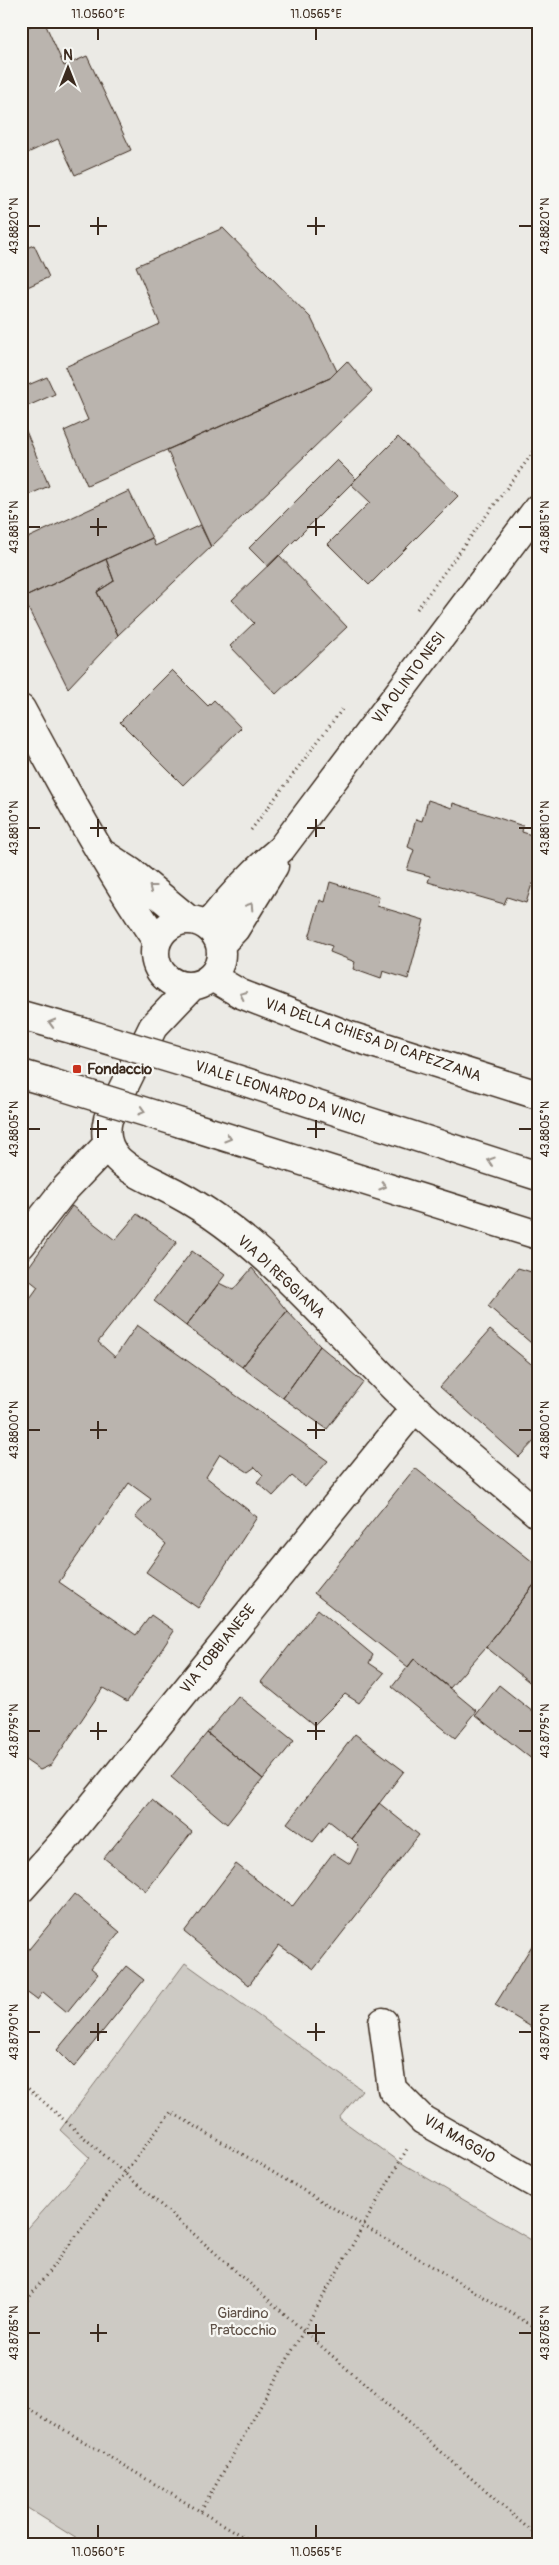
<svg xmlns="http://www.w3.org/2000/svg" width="559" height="2565" viewBox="0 0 559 2565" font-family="Pangolin,sans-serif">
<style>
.green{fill:#cdcac4;stroke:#847a71}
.building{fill:#bab4ae;stroke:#3b2a1e}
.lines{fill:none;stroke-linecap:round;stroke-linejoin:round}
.minor-casing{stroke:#3b2a1e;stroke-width:31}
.highway-casing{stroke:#3b2a1e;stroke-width:31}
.path{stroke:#3b2a1e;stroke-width:3;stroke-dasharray:1 4;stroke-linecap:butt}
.minor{stroke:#f6f6f2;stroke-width:28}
.highway{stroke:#f6f6f2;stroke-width:28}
.highway-bridge-casing{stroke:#3b2a1e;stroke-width:31;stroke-linecap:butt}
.highway-bridge{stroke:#f6f6f2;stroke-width:28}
.oneway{stroke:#989088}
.ticks{fill:none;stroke:#3b2a1e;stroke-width:2}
.poi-dot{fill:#c8321e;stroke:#f6f6f2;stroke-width:2}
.labels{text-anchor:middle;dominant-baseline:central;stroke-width:4.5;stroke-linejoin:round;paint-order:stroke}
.street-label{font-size:15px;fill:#3b2a1e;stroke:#f6f6f2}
.poi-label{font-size:15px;font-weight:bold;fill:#3b2a1e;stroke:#f6f6f2;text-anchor:start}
.park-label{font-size:15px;fill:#605248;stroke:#f6f6f2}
.neatline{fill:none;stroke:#3b2a1e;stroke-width:2}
.ticks-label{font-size:12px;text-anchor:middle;fill:#3b2a1e}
</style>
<rect width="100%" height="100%" fill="#ebeae5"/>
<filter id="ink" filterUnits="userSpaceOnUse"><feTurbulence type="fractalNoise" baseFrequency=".02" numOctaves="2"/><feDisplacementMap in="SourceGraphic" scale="10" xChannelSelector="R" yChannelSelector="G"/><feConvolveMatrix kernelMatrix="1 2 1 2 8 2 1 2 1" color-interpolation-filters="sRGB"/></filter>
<g filter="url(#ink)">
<path class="green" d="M185,1963L362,2090L339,2118L400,2162L538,2244V2544H85L21,2504V2236L90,2158L60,2130Z"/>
<path class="building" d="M21,21H41L21,30Z
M41,21H44L64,66L87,56L131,150L75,175L58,139L21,156V30Z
M223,228L311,318L337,371L330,378L87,485L64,431L88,420L65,367L160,324L136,266Z
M34,245L49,277L21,290V250Z
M347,361L372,391L211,547L167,450L330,378Z
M47,377L55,394L21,409V388Z
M21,419L49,486L21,498Z
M398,437L458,496L369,585L328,544L370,502L351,484Z
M337,460L356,479L268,567L249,548Z
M129,491L152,538L23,598L21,541Z
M200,525L211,547L118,635L97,592L114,581L106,559L152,538L155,546Z
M279,555L347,627L276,694L230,646L254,623L232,600Z
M106,559L114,581L97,592L118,635L68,688L23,598Z
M172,670L208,706L214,700L241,728L183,785L120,722Z
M428,800L452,808L453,803L523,826L522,832L538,837V885L532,884L526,903L507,897L504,904L428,882L430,876L407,870L414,850L408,847L416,819L422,821Z
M330,882L379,897L377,906L424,920L408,979L383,971L381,979L353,969L355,962L330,952L332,946L309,938L320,900L325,902Z
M72,1206L115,1240L137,1214L177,1242L98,1342L115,1357L137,1325L328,1461L305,1487L292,1476L273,1496L257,1482L263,1475L255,1467L248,1472L220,1454L206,1477L257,1517L198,1608L146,1572L166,1544L135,1517L151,1499L129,1483L59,1582L136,1635L151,1615L174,1631L127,1702L103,1688L51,1765L40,1770L21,1757V1296L28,1301L38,1287L23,1275Z
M192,1251L225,1275L186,1326L154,1301Z
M252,1268L287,1311L242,1367L186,1326L219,1283L233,1290Z
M518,1268L538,1274V1349L488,1306Z
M287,1311L320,1346L283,1398L242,1367Z
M490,1330L536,1368L538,1366V1437L519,1457L440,1387Z
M320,1346L363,1382L327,1429L283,1398Z
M415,1468L538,1566V1580L533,1586L486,1647L450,1688L414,1659L408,1667L314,1593Z
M533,1586L538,1589V1679L533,1685L486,1647Z
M318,1609L373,1655L369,1663L384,1673L359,1703L345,1694L314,1725L261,1682Z
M414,1659L477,1711L455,1738L392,1687Z
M499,1685L538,1716V1764L476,1715Z
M238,1696L294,1741L263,1779L207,1733Z
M207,1733L263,1779L227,1824L171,1777Z
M355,1734L404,1771L352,1839L329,1821L313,1842L287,1823Z
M152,1800L192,1832L146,1891L104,1858Z
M379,1803L419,1835L314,1969L279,1945L249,1985L184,1932L236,1864L292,1907L333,1853L350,1864L359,1846L352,1839Z
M74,1894L120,1932L91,1968L98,1974L67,2012L43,1992L37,2000L21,1988V1959Z
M538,1936V2031L495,2005Z
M126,1966L144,1980L74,2067L57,2050Z"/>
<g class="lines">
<g class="minor-casing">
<path id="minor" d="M21,709C64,789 106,867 157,941
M105,855L131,872L189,920
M155 953a33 33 0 1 1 66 0a33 33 0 1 1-66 0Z
M207,926C230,897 253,872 281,849L538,508
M220,945L235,929L274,866
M212,977L241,994L347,1035L538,1095
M192,986L153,1027L108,1119C98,1159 135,1172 164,1187C265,1236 334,1333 415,1408C454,1445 497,1479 538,1514
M21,1245L65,1189L107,1145
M21,1889L63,1842L415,1408
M383,2022L392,2089L423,2120L538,2185"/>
</g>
<g class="highway-casing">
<path id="highway" d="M21,1015L82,1032
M202,1068L538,1176
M21,1074L45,1081
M181,1123L538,1235"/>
</g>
<path class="path" d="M417,609L538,446
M251,830L343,708
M21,2082L538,2537
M21,2308L171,2112L538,2329
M21,2404L255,2544
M201,2511L407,2149"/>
<use href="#minor" class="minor"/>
<use href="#highway" class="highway"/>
<g class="highway-bridge-casing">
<path id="highway-bridge" d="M82,1032L202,1068
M45,1081L181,1123"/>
</g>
<use href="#highway-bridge" class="highway-bridge"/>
</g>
<defs><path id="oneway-chevron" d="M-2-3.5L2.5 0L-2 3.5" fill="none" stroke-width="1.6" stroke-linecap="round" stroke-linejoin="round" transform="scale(1.25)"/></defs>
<g class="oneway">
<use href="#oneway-chevron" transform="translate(152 888) rotate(-142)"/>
<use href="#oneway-chevron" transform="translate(250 906) rotate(-57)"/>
<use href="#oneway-chevron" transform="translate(243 995) rotate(-155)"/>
<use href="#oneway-chevron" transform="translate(52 1023) rotate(-164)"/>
<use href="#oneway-chevron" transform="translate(142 1111) rotate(17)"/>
<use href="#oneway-chevron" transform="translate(228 1138) rotate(17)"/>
<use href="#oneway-chevron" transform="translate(491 1161) rotate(-162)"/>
<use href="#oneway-chevron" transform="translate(383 1186) rotate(17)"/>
</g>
</g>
<path class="ticks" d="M98,28V40M316,28V40M98,217V235M316,217V235M28,226H40M90,226H107M307,226H325M519,226H532M98,518V536M316,518V536M28,527H40M90,527H107M307,527H325M519,527H532M98,819V837M316,819V837M28,828H40M90,828H107M307,828H325M519,828H532M98,1120V1138M316,1120V1138M28,1129H40M90,1129H107M307,1129H325M519,1129H532M98,1421V1439M316,1421V1439M28,1430H40M90,1430H107M307,1430H325M519,1430H532M98,1722V1740M316,1722V1740M28,1731H40M90,1731H107M307,1731H325M519,1731H532M98,2023V2041M316,2023V2041M28,2032H40M90,2032H107M307,2032H325M519,2032H532M98,2324V2342M316,2324V2342M28,2333H40M90,2333H107M307,2333H325M519,2333H532M98,2525V2538M316,2525V2538"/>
<rect class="poi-dot" x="72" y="1064" width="10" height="10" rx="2.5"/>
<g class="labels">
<g class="street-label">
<text transform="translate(409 678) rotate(-53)">VIA OLINTO NESI</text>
<text transform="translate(373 1040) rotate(19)">VIA DELLA CHIESA DI CAPEZZANA</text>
<text transform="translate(280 1093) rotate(18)">VIALE LEONARDO DA VINCI</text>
<text transform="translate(281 1277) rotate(43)">VIA DI REGGIANA</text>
<text transform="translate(218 1649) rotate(-51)">VIA TOBBIANESE</text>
<text transform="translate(459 2139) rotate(31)">VIA MAGGIO</text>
</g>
<g class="poi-label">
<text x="87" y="1069">Fondaccio</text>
</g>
<g class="park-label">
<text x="243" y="2313">Giardino<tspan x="243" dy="17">Pratocchio</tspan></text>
</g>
</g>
<rect width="559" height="2565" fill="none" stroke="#f6f6f2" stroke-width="55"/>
<g transform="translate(68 68)" stroke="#f6f6f2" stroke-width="4" paint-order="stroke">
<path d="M0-4L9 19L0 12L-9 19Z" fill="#3b2a1e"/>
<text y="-8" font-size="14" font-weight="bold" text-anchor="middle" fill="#3b2a1e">N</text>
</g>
<rect x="28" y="28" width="504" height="2510" class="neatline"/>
<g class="ticks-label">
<text x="98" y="18">11.0560°E</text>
<text x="316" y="18">11.0565°E</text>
<text transform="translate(14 226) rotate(-90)" y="4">43.8820°N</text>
<text transform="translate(545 226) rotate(-90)" y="4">43.8820°N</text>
<text transform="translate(14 527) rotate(-90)" y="4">43.8815°N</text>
<text transform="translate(545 527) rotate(-90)" y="4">43.8815°N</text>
<text transform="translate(14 828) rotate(-90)" y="4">43.8810°N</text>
<text transform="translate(545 828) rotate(-90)" y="4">43.8810°N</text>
<text transform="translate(14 1129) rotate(-90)" y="4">43.8805°N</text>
<text transform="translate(545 1129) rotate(-90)" y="4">43.8805°N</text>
<text transform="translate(14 1430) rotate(-90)" y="4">43.8800°N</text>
<text transform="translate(545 1430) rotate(-90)" y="4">43.8800°N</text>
<text transform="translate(14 1731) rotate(-90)" y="4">43.8795°N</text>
<text transform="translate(545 1731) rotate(-90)" y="4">43.8795°N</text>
<text transform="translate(14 2032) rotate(-90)" y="4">43.8790°N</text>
<text transform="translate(545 2032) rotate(-90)" y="4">43.8790°N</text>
<text transform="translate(14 2333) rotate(-90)" y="4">43.8785°N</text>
<text transform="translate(545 2333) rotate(-90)" y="4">43.8785°N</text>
<text x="98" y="2556">11.0560°E</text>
<text x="316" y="2556">11.0565°E</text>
</g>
</svg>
